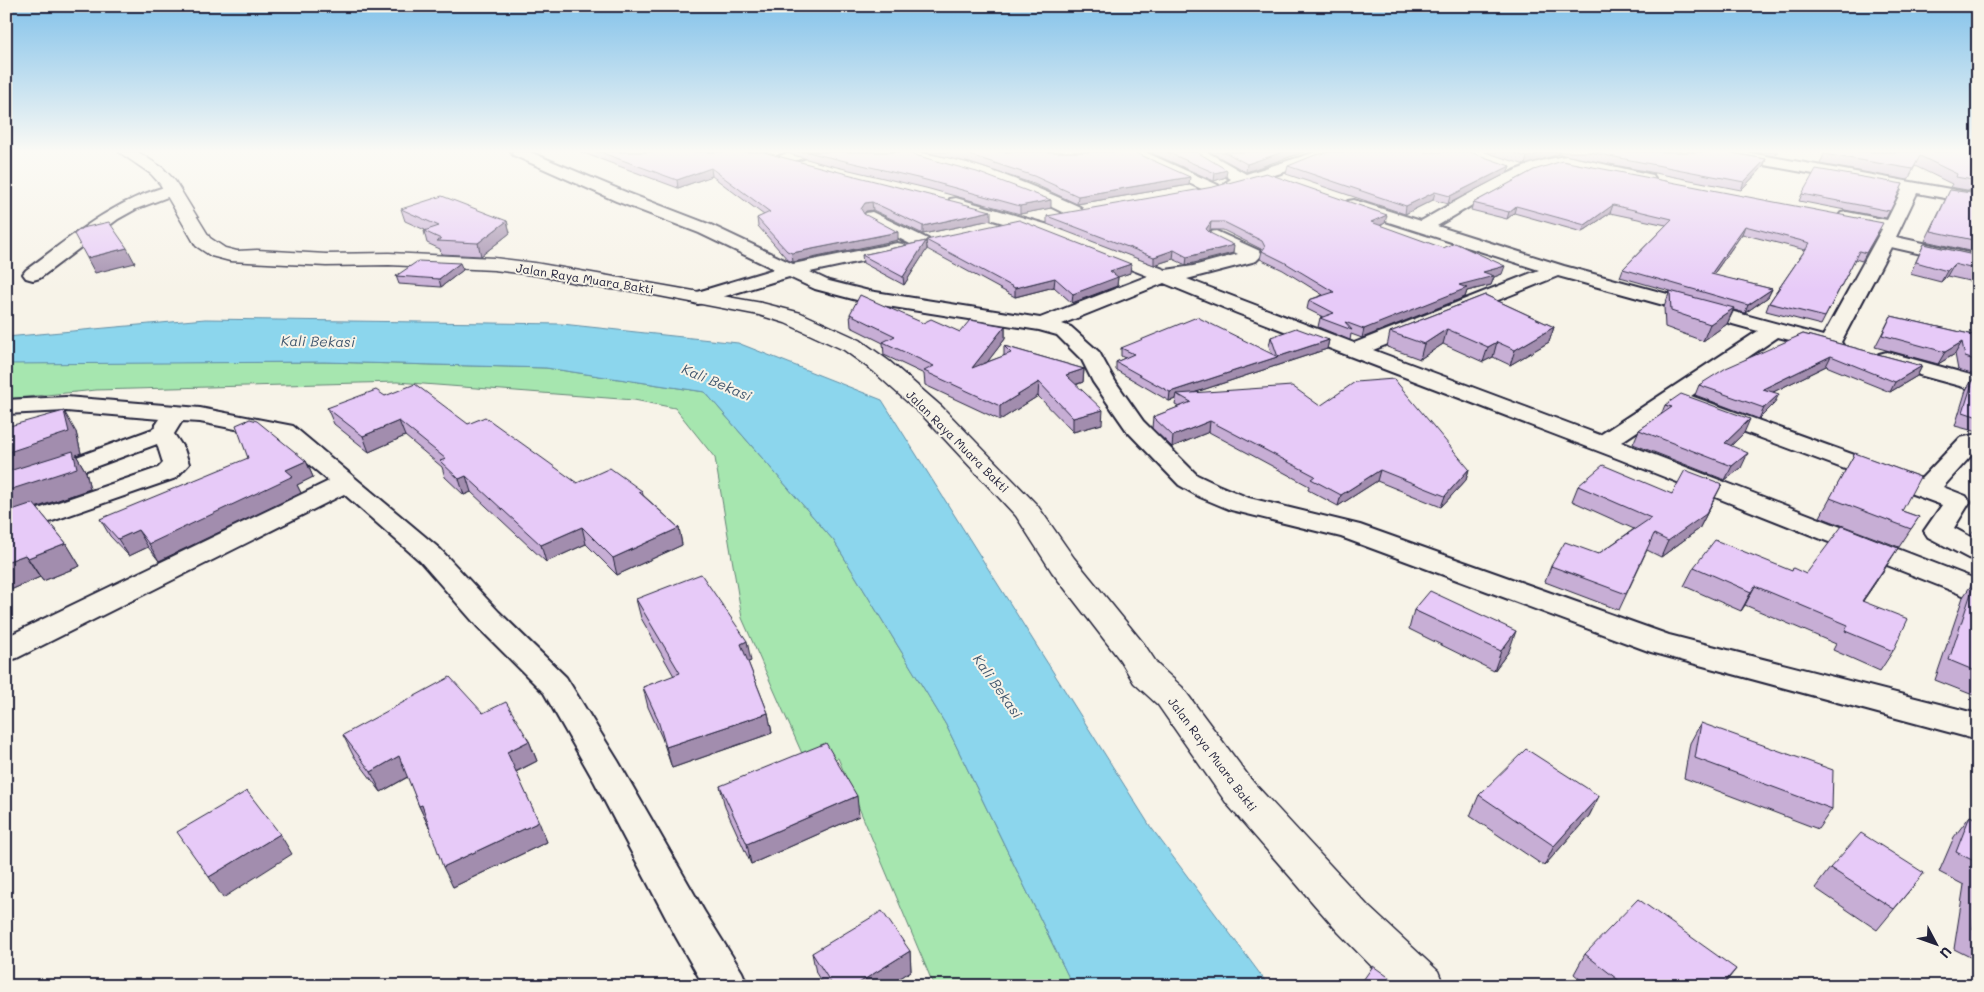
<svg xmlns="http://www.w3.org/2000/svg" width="1984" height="992" viewBox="0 0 1984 992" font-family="Mali,sans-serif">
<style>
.green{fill:#a6e6af;stroke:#648475}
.water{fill:#8cd6ed;stroke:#628ea6}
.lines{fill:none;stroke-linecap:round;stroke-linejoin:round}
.minor-casing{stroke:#22223b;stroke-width:4}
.primary-casing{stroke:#22223b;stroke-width:3}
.minor{fill:#f7f3e8;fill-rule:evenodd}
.primary{fill:#f7f3e8;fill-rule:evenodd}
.wall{fill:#c7aed5;stroke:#22223b}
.shaded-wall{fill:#a28dae;stroke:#22223b}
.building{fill:#e7caf8;stroke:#22223b}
.labels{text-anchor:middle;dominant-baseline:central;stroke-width:4;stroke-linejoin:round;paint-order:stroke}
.street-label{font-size:12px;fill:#22223b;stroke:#f7f3e8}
.water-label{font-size:14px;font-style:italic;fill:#425870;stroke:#f7f3e8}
</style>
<rect width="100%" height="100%" fill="#f7f3e8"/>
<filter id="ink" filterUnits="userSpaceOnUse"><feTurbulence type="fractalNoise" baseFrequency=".02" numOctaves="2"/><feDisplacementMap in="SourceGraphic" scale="10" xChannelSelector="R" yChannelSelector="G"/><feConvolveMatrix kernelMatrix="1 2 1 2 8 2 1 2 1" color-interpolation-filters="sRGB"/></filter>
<g filter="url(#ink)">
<path class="green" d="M324,362L546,368L705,392L834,541L946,725L1073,986H934L838,758L808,767L742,618L715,458L675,408L634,400L397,382L96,390L6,399V364L11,363Z"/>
<path class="water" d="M205,319L562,324L738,343L882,400L1150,826L1269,986H1073L946,725L834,541L705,392L546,368L324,362L6,364V337Z"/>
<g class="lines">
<g class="minor-casing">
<path id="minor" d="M511,152H530L628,193L711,225L793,264L897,243L903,244L906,248L903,252L810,272L829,281L869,291L1040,318L1148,276L1046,236L950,207L948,203L950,199L956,198L1059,228L1166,270L1193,266L1238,254L1210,240L1207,236L1210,232L1216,231L1260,251L1262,255L1256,261L1187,279L1354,343L1539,270L1348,209L1346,205L1348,201L1354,200L1421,221C1467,196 1514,162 1567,156L1653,175L1655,178L1653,181L1647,183L1567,166C1522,171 1476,204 1437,226L1564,266L1823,336L1882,229L1841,221L1838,217L1841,213L1847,212L1887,220L1902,190L1720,157L1715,155L1713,152H1744L1978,194V204L1917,193L1896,237L1978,255V267L1891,247L1841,342L1843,345L1840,350L1832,351L1778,337L1691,396L1921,479L1960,438L1978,434V448L1943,487L1966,496L1970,502L1954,528L1978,541V561L1968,558L1928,537L1924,531L1942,505L1675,406L1621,442L1978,580V601L1619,459L1237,313L1164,283L1062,324L1071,327L1099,352L1115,381L1143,421L1197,475L1218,485L1249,498L1360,525L1669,635L1978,714V740L1651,652L1341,537L1231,510L1200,497L1179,485L1127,431L1093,382L1082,360L1057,335L1039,330L868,303L815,289L789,277L705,302L698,304L691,302L688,298L691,294L774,269L699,233L616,201L513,155ZM1558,276L1758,331L1600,435L1373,350Z
M792,152H816L813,155L784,164L779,162L776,159L779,156Z
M893,152C948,149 1030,184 1080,207L1082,211L1080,215H1068L1021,192L958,171L896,155Z
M1125,152H1145L1218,185L1220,188L1218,191H1206L1128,155Z
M1189,152H1207L1246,174L1316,152H1342L1339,155L1233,188L1227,186L1225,183L1231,179L1192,155Z
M172,185L178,187L180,190L178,193L136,209L118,219L40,278L33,280L26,278L23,274L26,270C74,235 113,200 172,185Z
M872,212L928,239L931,243L928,247L922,248L916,247L866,221L863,217L866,213Z
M1887,352L1978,377V391L1879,364L1876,359L1879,354Z
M66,397L200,408L293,426L440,549L499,612L566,677L618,761L704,911L742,972L748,986H704L676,937L594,781L544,693L477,626L420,561L344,494L17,658L6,661V637L329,481L276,437L200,422L182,421L174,434L184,449L189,464L176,478L6,537V520L158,468L163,463L157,444L81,472L6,496V480L63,462L153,429L160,419L66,411L6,414V400Z"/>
</g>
<g class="primary-casing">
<path id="primary" d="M119,152H138L163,168L175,181L210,238L225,248L237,251L257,250L326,254L389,253L494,258L535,263L762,303L801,313L860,340L889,361L942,407L1037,505L1074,558L1144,644L1158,665L1182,687L1253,782L1369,907L1438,971L1444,986H1391L1339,933L1227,804L1158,705L1134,683L1120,660L1052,572L1016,516L924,417L873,371L844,350L785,323L759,315L633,291L602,288L535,275L494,270L389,265L326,266L230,261L211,256L196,246L160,184L151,174Z"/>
</g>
<use href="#minor" class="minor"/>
<use href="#primary" class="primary"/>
</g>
<path class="wall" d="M581,152H764L991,220L923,234L873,210L866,211L864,214L898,240L793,262L788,260L758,226L757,218L764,215L712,176L678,188Z
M783,152H904L1051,208L1020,214L926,188L824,164Z
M925,152H1134L1189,185L1077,204L1034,184L970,163Z
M1149,152H1197L1226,177L1214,181Z
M1210,152H1304L1246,172Z
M1485,152H1726L1766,159L1763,167L1741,190L1559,154L1525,165Z
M1753,152H1778L1774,156Z
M1825,152H1978V192L1950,187L1952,184L1915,166L1908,180L1820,164Z
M1288,166H1510L1507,173L1448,204L1433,200L1405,214L1286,174Z
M1534,170L1879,230L1862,261L1855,259L1821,325L1766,311L1769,303L1805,250L1742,234L1713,275L1772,289L1768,297L1745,313L1734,310L1727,324L1703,341L1665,327L1664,307L1670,291L1620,277L1623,269L1666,225L1610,213L1582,232L1514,213L1507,219L1471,210L1473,203Z
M1903,184L1886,218L1799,201L1802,194Z
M1950,190L1978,194V253L1925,241Z
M401,209L507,221L510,233L481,256L441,254L440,249L427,243L424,231L425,230L405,221Z
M1047,216L1385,223L1380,226L1502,274L1494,277L1491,285L1467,291L1465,297L1362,338L1351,334L1350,340L1318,327L1320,318L1323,317L1307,309L1309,300L1323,295L1283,270L1260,259L1262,251L1261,249L1223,230H1210L1209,232L1233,253L1186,265L1173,259L1154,265L1047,224Z
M926,240L1130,273L1118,277L1117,286L1072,303L1054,287L1015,297L927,249Z
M926,241L927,249L904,285L863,263L862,255Z
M1924,244L1978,256V283L1947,276L1941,282L1910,274Z
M463,270L441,287L399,284L396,276Z
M1485,295L1554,327L1549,342L1510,365L1493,357L1483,362L1443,344L1420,359L1387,347L1390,332Z
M850,314L923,323L960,332L1005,326V339L987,362L1004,356V346L1084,369L1083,382L1076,385L1102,424L1073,432L1038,396L1000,420L925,385L924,374L884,355L883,343L851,327Z
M1891,316L1978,336V376L1958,370L1955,354L1938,364L1875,347Z
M1803,334L1922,366L1917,376L1890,392L1826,366L1773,392L1774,404L1759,419L1695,395L1699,385Z
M1271,337L1329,340L1327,349L1193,393L1320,406L1469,469L1466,480L1441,507L1377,481L1338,506L1308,490L1309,486L1209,432L1172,447L1152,428L1153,417L1179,407L1175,405L1176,399L1169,401L1116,370V362L1125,358L1121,356V348L1272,354L1269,346Z
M1974,377L1978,378V432L1955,426L1966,390Z
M385,396L468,424L577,483L642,491L643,495L679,528L682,545L617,575L586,544L546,562L471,492L464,495L445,477L442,467L405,436L369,452L334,424L327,408Z
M1665,405L1744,433L1731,446L1741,468L1725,480L1633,444L1639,430L1661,415Z
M6,427L76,432L81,453L76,455L86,472L90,489L37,508L66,543L80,566L43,581L40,577L6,592Z
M1855,453L1902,511L1919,517L1899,547L1820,517Z
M306,461L313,477L297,485L301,493L159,561L148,547L129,556L110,536L100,519Z
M1722,484L1699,529L1661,557L1647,550L1619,610L1545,582L1551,566L1598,554L1634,529L1572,501L1578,486L1672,494Z
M1978,524V539L1971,535Z
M1694,567L1792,571L1806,574L1886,567L1863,601L1893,651L1880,671L1833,650L1836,644L1745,605L1741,611L1684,586Z
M1976,578L1978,579V697L1935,680L1963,597Z
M636,599L751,661L748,662L768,713L772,733L672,768L662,738L648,707L643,687L674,676L641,618Z
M1414,610L1509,651L1494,671L1409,629Z
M483,713L529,741L537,761L516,772L547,842L453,887L430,826L429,827L419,806L408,777L381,792L353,755L343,735Z
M1701,723L1832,809L1818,829L1684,778L1690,743Z
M720,786L859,816L751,864L725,807Z
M1479,795L1599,796L1589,816L1544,866L1470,816Z
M1970,816L1978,820V961L1954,949L1964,885L1939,872L1954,837Z
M1830,868L1924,873L1877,930L1815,888Z
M910,951L911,971L888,986H824L816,973L812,953Z
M1585,954L1723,986H1588L1574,974Z"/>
<path class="shaded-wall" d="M1283,152H1304L1246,172L1247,164Z
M1545,152H1560L1559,154L1525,165L1527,157Z
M1766,159L1763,167L1741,190L1744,182Z
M1510,166L1507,173L1448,204L1450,196Z
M711,168L712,176L678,188L677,180Z
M1227,170L1226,177L1214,181L1215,173Z
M1190,177L1189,185L1077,204L1078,196Z
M1435,192L1433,200L1405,214L1406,206Z
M1051,200V208L1020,214V206Z
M872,202L873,210L866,211L861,217V209L865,203Z
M1613,205L1610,213L1582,232L1585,225Z
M1516,206L1514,213L1507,219L1509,212Z
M991,211V220L923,234V226Z
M1387,215L1385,223L1369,231L1371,222Z
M507,221L510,233L481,256L478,243Z
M1211,222L1210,230L1206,237V229Z
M1745,226L1742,234L1708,282L1711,274Z
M898,232V240L793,262L792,253Z
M926,241L927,249L904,285L903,277Z
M1234,245L1233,253L1186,265L1187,257Z
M127,248L135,263L95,273L87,258Z
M1174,250L1173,259L1154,265V257Z
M460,263L463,270L441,287L439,279Z
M1131,264L1130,273L1118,277L1117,286L1072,303L1073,294L1110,271Z
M1954,264L1947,276L1941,282L1947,271Z
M1505,266L1502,274L1494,277L1491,285L1467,291L1465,297L1362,338L1364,329L1459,285L1483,272Z
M1055,278L1054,287L1015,297V288Z
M1772,289L1768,297L1745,313L1748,305Z
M1734,308L1727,324L1703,341L1710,324Z
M1005,326V339L972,382V368Z
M1554,327L1549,342L1510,365L1515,350Z
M1447,329L1443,344L1420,359L1424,344Z
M1329,340L1327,349L1181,397L1177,394L1176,399L1169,401L1170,392Z
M1497,342L1493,357L1483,362L1488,347Z
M1962,342L1955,354L1938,364L1945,352Z
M1831,356L1826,366L1759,399L1763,389Z
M1922,366L1917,376L1890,392L1895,382Z
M1084,369L1083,382L1065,388L1066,375Z
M1039,382L1038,396L1000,420V406Z
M1779,394L1774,404L1759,419L1764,408Z
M1103,410L1102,424L1073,432V418Z
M64,411L76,432L81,453L76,455L86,472L90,489L6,518V453Z
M1750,419L1744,433L1718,458L1725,443Z
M399,421L405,436L369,452L363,436Z
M1210,421L1209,432L1172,447L1173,436Z
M1748,453L1741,468L1725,480L1732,466Z
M306,461L313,477L297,485L301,493L159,561L149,544L286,470Z
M1469,469L1466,480L1441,507L1445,496Z
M1380,470L1377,481L1338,506L1341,495Z
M466,476L471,492L464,495L459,479Z
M1722,484L1699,529L1661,557L1668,541Z
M582,527L586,544L546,562L541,545Z
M679,528L682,545L617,575L613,558Z
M138,530L148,547L129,556L118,539Z
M66,543L80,566L43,581L28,558Z
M1898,548L1886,567L1850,620L1862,601Z
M25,555L40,577L6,592V562Z
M1755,586L1745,605L1741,611L1751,592Z
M1516,631L1509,651L1494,671L1501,651Z
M747,641L751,661L744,664L741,644Z
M768,713L772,733L672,768L666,747Z
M529,741L537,761L515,772L507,752Z
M399,756L409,776L381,792L371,772Z
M857,796L859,816L751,864L747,844Z
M1599,796L1589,816L1544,866L1554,846Z
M422,805L432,825L429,827L419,806Z
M539,822L547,842L453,887L443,867Z
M280,834L292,854L223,898L209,877Z
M910,951L911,971L888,986H854Z
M1736,969L1723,986H1721Z"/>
<path class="building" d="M600,152H764L785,158L991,211L923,226L872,202L865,203L861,209L864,214L898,232L792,253L787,251L757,218L770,212L711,168L677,180Z
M808,152H904L977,172L1051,200L1020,206L926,180L824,156Z
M955,152H1134L1190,177L1078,196L1034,176L970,155Z
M1167,152H1197L1227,170L1215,173Z
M1225,152H1283L1247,164Z
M1330,152H1470L1510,166L1450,196L1435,192L1406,206L1288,166L1315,155Z
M1510,152H1545L1527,157Z
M1589,152H1726L1766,159L1744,182Z
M1825,152H1978V181L1956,177L1957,174L1920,156L1913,169L1824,154Z
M1562,161L1883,223L1866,253L1859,251L1825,317L1769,303L1810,243L1745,226L1711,274L1772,289L1748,305L1623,269L1672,219L1613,205L1585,225L1516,206L1509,212L1473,203L1534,170Z
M1816,169L1903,184L1890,211L1802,194Z
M1266,173L1387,215L1371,222L1443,248L1455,243L1505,266L1483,272L1494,276L1459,285L1467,288L1364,329L1345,322L1352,330L1320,318L1334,313L1309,300L1334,292L1284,262L1262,251L1265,247L1262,241L1224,222H1211L1206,229L1210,233L1234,245L1187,257L1174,250L1154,257L1047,216L1213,187Z
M1950,190L1978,194V241L1931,231Z
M442,196L507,221L478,243L437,241L441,239L424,231L439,226L401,209Z
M1019,220L1131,264L1110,271L1118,277L1073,294L1055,278L1015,288L926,240Z
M109,222L127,248L87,258L74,234L82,228Z
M926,241L903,277L862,255Z
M1924,244L1978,256V270L1954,264L1947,271L1916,262Z
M418,261L460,263L439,279L396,276Z
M1670,291L1734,308L1710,324L1671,311Z
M860,295L923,323L931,319L960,332L970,320L1005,326L972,368L1011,353L1004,346L1084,369L1066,375L1103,410L1073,418L1039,382L1000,406L924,371L934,366L883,342L895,336L850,314Z
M1485,295L1554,327L1515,350L1497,342L1488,347L1447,329L1424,344L1390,332Z
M1891,316L1978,336V361L1965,357L1962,342L1945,352L1882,335Z
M1197,317L1278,357L1271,337L1296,328L1329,340L1170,392L1116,362L1134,354L1121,348Z
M1803,334L1922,366L1895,382L1831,356L1763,389L1779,394L1764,408L1699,385L1726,368Z
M1974,377L1978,378V417L1963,412Z
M1394,379L1469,469L1445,496L1380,470L1341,495L1311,479L1315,476L1210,421L1173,436L1153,417L1191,402L1177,394L1292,386L1320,406L1355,382Z
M415,384L468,424L485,417L577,483L610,468L642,491L639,492L679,528L613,558L582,527L541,545L466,476L459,479L440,461L446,459L399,421L363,436L327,408L376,390L385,396Z
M1681,394L1750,419L1725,443L1748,453L1732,466L1639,430L1672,407L1665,405Z
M64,411L69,432L6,453V427Z
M250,419L257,421L306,461L286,470L293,476L149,544L138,530L118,539L100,519L248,458L236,425Z
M73,451L77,468L6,491V472Z
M1855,453L1920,477L1902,511L1919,517L1911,529L1830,498Z
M1603,465L1672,494L1685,470L1722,484L1706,514L1668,541L1654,534L1626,594L1551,566L1565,542L1598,554L1651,518L1578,486Z
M33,503L66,543L28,558L25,555L6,562V512Z
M1842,526L1898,548L1862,601L1908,619L1893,651L1845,631L1848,625L1755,586L1751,592L1694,567L1715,540L1792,571L1793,568L1806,574Z
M701,574L747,641L741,644L768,713L666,747L657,717L643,687L680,673L636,599Z
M1976,578L1978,579V672L1949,660Z
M1430,591L1516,631L1501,651L1414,610Z
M450,677L483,713L506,702L529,741L507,752L539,822L443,867L422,805L419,806L399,756L371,772L343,735Z
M1701,723L1833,770L1832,809L1695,758Z
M826,743L857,796L747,844L720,786Z
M1526,749L1599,796L1554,846L1479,795Z
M247,791L280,834L209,877L177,832Z
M1970,816L1978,820V863L1956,852Z
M1861,833L1924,873L1894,909L1830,868Z
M1978,890V932L1973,929Z
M1638,899L1736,969L1721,986H1626L1585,954Z
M882,911L910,951L854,986H833L812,953Z
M1373,966L1401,986H1359Z"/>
</g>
<linearGradient id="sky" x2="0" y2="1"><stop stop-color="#83c2ea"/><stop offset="0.52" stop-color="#fbfaf5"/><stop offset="1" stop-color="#fbfaf5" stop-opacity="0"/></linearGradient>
<rect width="1984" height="291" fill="url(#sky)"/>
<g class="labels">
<g class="street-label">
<text transform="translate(585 278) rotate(9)">Jalan Raya Muara Bakti</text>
<text transform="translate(958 441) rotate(45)">Jalan Raya Muara Bakti</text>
<text transform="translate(1213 754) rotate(53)">Jalan Raya Muara Bakti</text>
</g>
<g class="water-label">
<text transform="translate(318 341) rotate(1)">Kali Bekasi</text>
<text transform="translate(717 382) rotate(23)">Kali Bekasi</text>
<text transform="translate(998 686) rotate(55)">Kali Bekasi</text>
</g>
</g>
<rect width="1984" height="992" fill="none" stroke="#f7f3e8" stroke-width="25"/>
<rect x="12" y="12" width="1959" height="967" fill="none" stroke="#22223b" stroke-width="2" filter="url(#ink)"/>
<g transform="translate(1936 944) rotate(131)" stroke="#f7f3e8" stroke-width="4" paint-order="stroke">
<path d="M0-4L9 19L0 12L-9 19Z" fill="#22223b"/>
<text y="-8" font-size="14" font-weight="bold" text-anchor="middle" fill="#22223b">U</text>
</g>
</svg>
